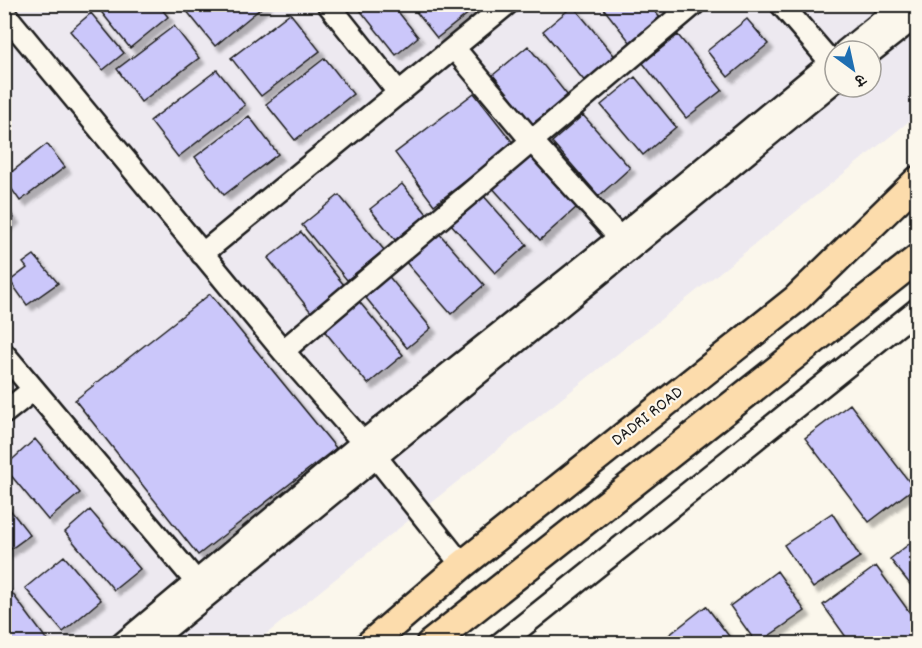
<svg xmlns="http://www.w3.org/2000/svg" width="922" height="648" viewBox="0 0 922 648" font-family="Dekko,'Playpen Sans Deva',sans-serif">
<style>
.built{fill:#ede9f0;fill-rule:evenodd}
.building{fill:#cbc7fa;stroke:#1c1c1c;stroke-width:1.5;filter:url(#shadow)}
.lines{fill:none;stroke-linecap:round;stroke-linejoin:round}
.minor-casing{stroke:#1c1c1c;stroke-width:26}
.major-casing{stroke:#1c1c1c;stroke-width:32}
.minor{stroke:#fbf7ec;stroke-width:21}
.major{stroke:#fcdcac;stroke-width:27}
.labels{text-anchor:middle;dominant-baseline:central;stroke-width:4.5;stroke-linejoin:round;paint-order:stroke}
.street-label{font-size:18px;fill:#1c1c1c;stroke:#fbf7ec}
</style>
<defs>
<filter id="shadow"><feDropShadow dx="5.5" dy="5.5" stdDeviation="1.5" flood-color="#0004"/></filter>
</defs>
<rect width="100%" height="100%" fill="#fbf7ec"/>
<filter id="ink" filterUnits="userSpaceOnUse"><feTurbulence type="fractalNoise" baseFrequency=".0167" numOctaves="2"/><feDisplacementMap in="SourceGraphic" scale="12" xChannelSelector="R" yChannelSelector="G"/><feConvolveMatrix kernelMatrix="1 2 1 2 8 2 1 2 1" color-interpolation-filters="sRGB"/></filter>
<g filter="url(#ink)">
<path class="built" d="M4,5H917V115L255,643H5ZM835,51H871V87H835Z"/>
<path class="building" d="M105,4H158L168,17L130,48L99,9Z
M193,4H266L215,46L186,10Z
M392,4L418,37L396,55L356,5Z
M410,4H472L475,8L437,38Z
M600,4H649L664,23L634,47Z
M573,6L617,59L587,84L543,31Z
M91,13L124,53L103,70L70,31Z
M290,13L320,51L261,96L231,58Z
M747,19L768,44L728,77L707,51Z
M174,26L199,58L141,102L117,69Z
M678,35L722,90L686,118L643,63Z
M528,46L568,96L532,124L493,75Z
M325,58L353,94L295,140L266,104Z
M217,70L245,105L178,157L150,121Z
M635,77L676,127L643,155L601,105Z
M474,93L514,144L434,205L395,153Z
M583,115L630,168L599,196L552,142Z
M249,116L278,154L224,195L195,157Z
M47,144L65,167L20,201L4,178Z
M528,152L577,207L540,240L490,185Z
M402,184L427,214L395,240L370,209Z
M482,194L527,245L495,273L450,223Z
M339,195L384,250L347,280L302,225Z
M4,206L14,218L4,227Z
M437,231L484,285L451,314L404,260Z
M301,232L344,285L311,312L268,258Z
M34,255L58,283L27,305L10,281L27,268L23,263Z
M386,273L431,328L407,348L362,293Z
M210,294L336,448L198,555L75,400Z
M357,299L403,355L368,384L322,328Z
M850,404L914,488L869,522L805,438Z
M35,439L80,493L48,520L4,467Z
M4,502L30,535L4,554Z
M90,510L140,569L114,590L65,532Z
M832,513L860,557L813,588L784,545Z
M918,537V594L890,559Z
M64,556L101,600L63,632L25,588Z
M876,566L918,624V644H851L823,605Z
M777,571L805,611L757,644L730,606Z
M6,585L50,644H4Z
M706,606L735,644H667L664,639Z"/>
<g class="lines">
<g class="minor-casing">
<path id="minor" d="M328,4L399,93
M781,4L835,67
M4,13L283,351L376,457L462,565
M454,48L531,140L627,246
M845,51L903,4
M871,52L918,15
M202,254L507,4
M283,351L694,4
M4,354L205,592
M4,413L33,390
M122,644L363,442L620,237L835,59
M148,644L835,81
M500,644L918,309"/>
</g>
<g class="major-casing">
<path id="major" d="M370,644L462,565L796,299L918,180
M430,644L918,258"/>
</g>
<use href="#minor" class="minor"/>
<use href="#major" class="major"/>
</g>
</g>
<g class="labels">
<g class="street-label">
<text transform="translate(648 417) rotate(-38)">DADRI ROAD</text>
</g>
</g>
<rect width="922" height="648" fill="none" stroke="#fbf7ec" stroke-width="24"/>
<rect x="12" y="12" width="898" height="624" fill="none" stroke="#1c1c1c" stroke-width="2" filter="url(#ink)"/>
<g transform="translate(853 69) rotate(147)"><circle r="28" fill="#fbf7ec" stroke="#a29f99" stroke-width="1.5"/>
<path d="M0-4.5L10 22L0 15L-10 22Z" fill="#1f6fb2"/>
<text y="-9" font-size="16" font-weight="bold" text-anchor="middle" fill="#1c1c1c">उ</text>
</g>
</svg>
